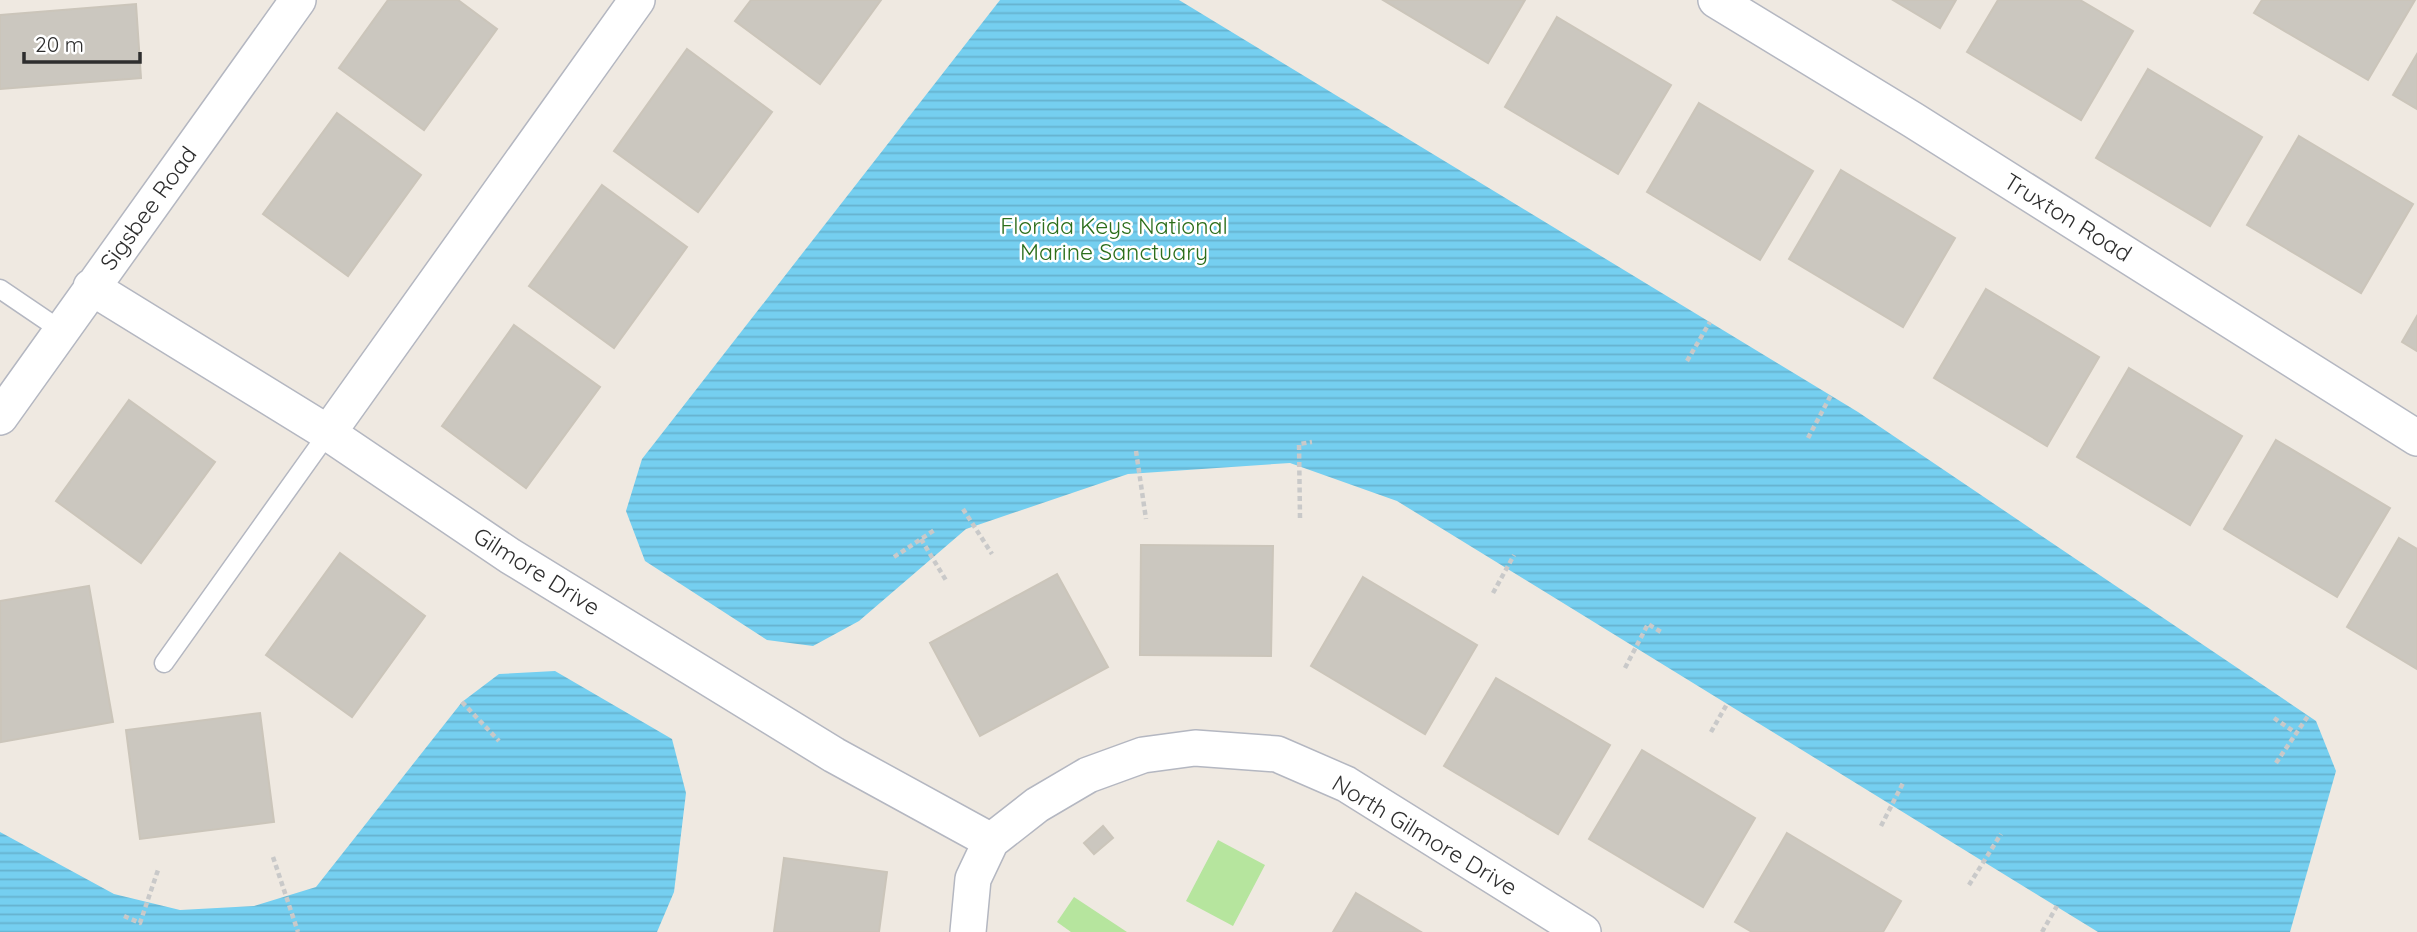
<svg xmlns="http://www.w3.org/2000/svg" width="2417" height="932" viewBox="0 0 2417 932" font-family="Quicksand,sans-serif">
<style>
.green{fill:#b6e59e}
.water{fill:url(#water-rules)}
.building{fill:#cbc7bf;stroke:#cbc5ba;stroke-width:2}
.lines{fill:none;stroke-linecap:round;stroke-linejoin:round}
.lane-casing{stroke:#b4b7c1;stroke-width:21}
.street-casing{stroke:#b4b7c1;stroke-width:38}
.path{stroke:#c9c9c9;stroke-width:4.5;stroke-dasharray:5 3.5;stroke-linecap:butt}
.lane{stroke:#fff;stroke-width:18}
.street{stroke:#fff;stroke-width:35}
.labels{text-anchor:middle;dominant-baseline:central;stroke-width:5;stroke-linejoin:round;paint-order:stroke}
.street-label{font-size:23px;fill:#2e2e2e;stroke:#fff}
.park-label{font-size:23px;fill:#2c6e1b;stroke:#fff}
</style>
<defs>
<pattern id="water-rules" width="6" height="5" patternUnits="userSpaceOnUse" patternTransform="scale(1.75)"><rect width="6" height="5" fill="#75cff0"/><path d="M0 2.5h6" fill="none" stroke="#66b2ce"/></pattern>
</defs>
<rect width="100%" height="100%" fill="#efe9e1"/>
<path class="green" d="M1218,840L1265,865L1233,926L1186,901Z
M1074,897L1127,932H1071L1057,922Z"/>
<path class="water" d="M1000,0H1179L1858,412L2316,721L2336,771L2290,932H2098L1397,501L1290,463L1128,474L966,529L859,621L813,646L767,640L645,561L626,511L642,459Z
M555,671L672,739L686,793L674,892L657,932H0V832L114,894L180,910L254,906L316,887L462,702L499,674Z"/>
<path class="building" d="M388,0H458L497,29L424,130L339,68Z
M751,0H881L820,84L735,21Z
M1383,0H1525L1488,63Z
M1893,0H1956L1940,28Z
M1998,0H2080L2133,31L2081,120L1967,52Z
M2262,0H2415L2368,80L2254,13Z
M136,4L141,78L0,89V15Z
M1557,17L1671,85L1618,174L1505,107Z
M687,49L772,112L698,212L614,151Z
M2417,54V109L2393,95Z
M2148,69L2262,137L2210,226L2096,158Z
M1699,103L1813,171L1760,260L1647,192Z
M337,113L421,175L348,276L263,214Z
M2299,136L2413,204L2361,293L2247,225Z
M1841,170L1955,238L1903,327L1789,259Z
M602,185L687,247L614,348L529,286Z
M1986,289L2099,357L2047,446L1934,378Z
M2417,316V351L2402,342Z
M514,325L600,387L526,488L442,426Z
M2129,368L2242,436L2190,525L2077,457Z
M129,400L215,462L141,563L56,501Z
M2276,440L2390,508L2337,597L2224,529Z
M2399,538L2417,549V669L2347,627Z
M1141,545L1273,546L1271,656L1140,655Z
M340,553L425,616L352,717L266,655Z
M1057,574L1108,667L980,736L930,643Z
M1363,577L1477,645L1425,734L1311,666Z
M89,586L113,722L1,742L0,601Z
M1496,678L1610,745L1558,834L1444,766Z
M260,713L274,822L140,839L126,730Z
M1642,750L1755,818L1703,907L1589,839Z
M1103,826L1113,838L1094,854L1084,843Z
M1787,833L1901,901L1883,932H1752L1735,922Z
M784,858L887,872L879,932H774Z
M1356,893L1421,932H1333Z"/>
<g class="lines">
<g class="lane-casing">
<path id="lane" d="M0,289L62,331
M164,663L328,433"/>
</g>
<g class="street-casing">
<path id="street" d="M1716,0L1913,120L2417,438
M91,287L328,433L510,556L834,755L991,841
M0,417L298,0
M328,433L637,0
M968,932L973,879L991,841L1037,805L1088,775L1143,755L1195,748L1277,754L1346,784L1583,932"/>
</g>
<path class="path" d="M1687,361L1710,322
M1808,438L1831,395
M1136,451L1146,519
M963,509L992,554
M1300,518L1299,444L1312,442
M921,539L947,582
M894,557L936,529
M1493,593L1514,555
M1625,668L1648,624L1661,632
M462,702L499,741
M2274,718L2296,733
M1711,732L1727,704
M2276,763L2308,716
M1881,826L1903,783
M273,857L298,932
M1969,885L2001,834
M124,916L140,923L159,867
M2042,932L2057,906"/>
<use href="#lane" class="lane"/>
<use href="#street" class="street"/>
</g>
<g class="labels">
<g class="street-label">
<text transform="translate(148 208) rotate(-54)">Sigsbee Road</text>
<text transform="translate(2068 217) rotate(32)">Truxton Road</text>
<text transform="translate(537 571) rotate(32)">Gilmore Drive</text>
<text transform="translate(1425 835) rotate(31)">North Gilmore Drive</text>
</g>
<g class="park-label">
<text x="1114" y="225">Florida Keys National<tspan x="1114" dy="26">Marine Sanctuary</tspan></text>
</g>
</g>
<path d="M24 52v10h116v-10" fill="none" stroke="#2e2e2e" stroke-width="3.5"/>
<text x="35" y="52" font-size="21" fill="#2e2e2e" stroke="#ffffff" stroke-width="5" paint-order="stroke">20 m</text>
</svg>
